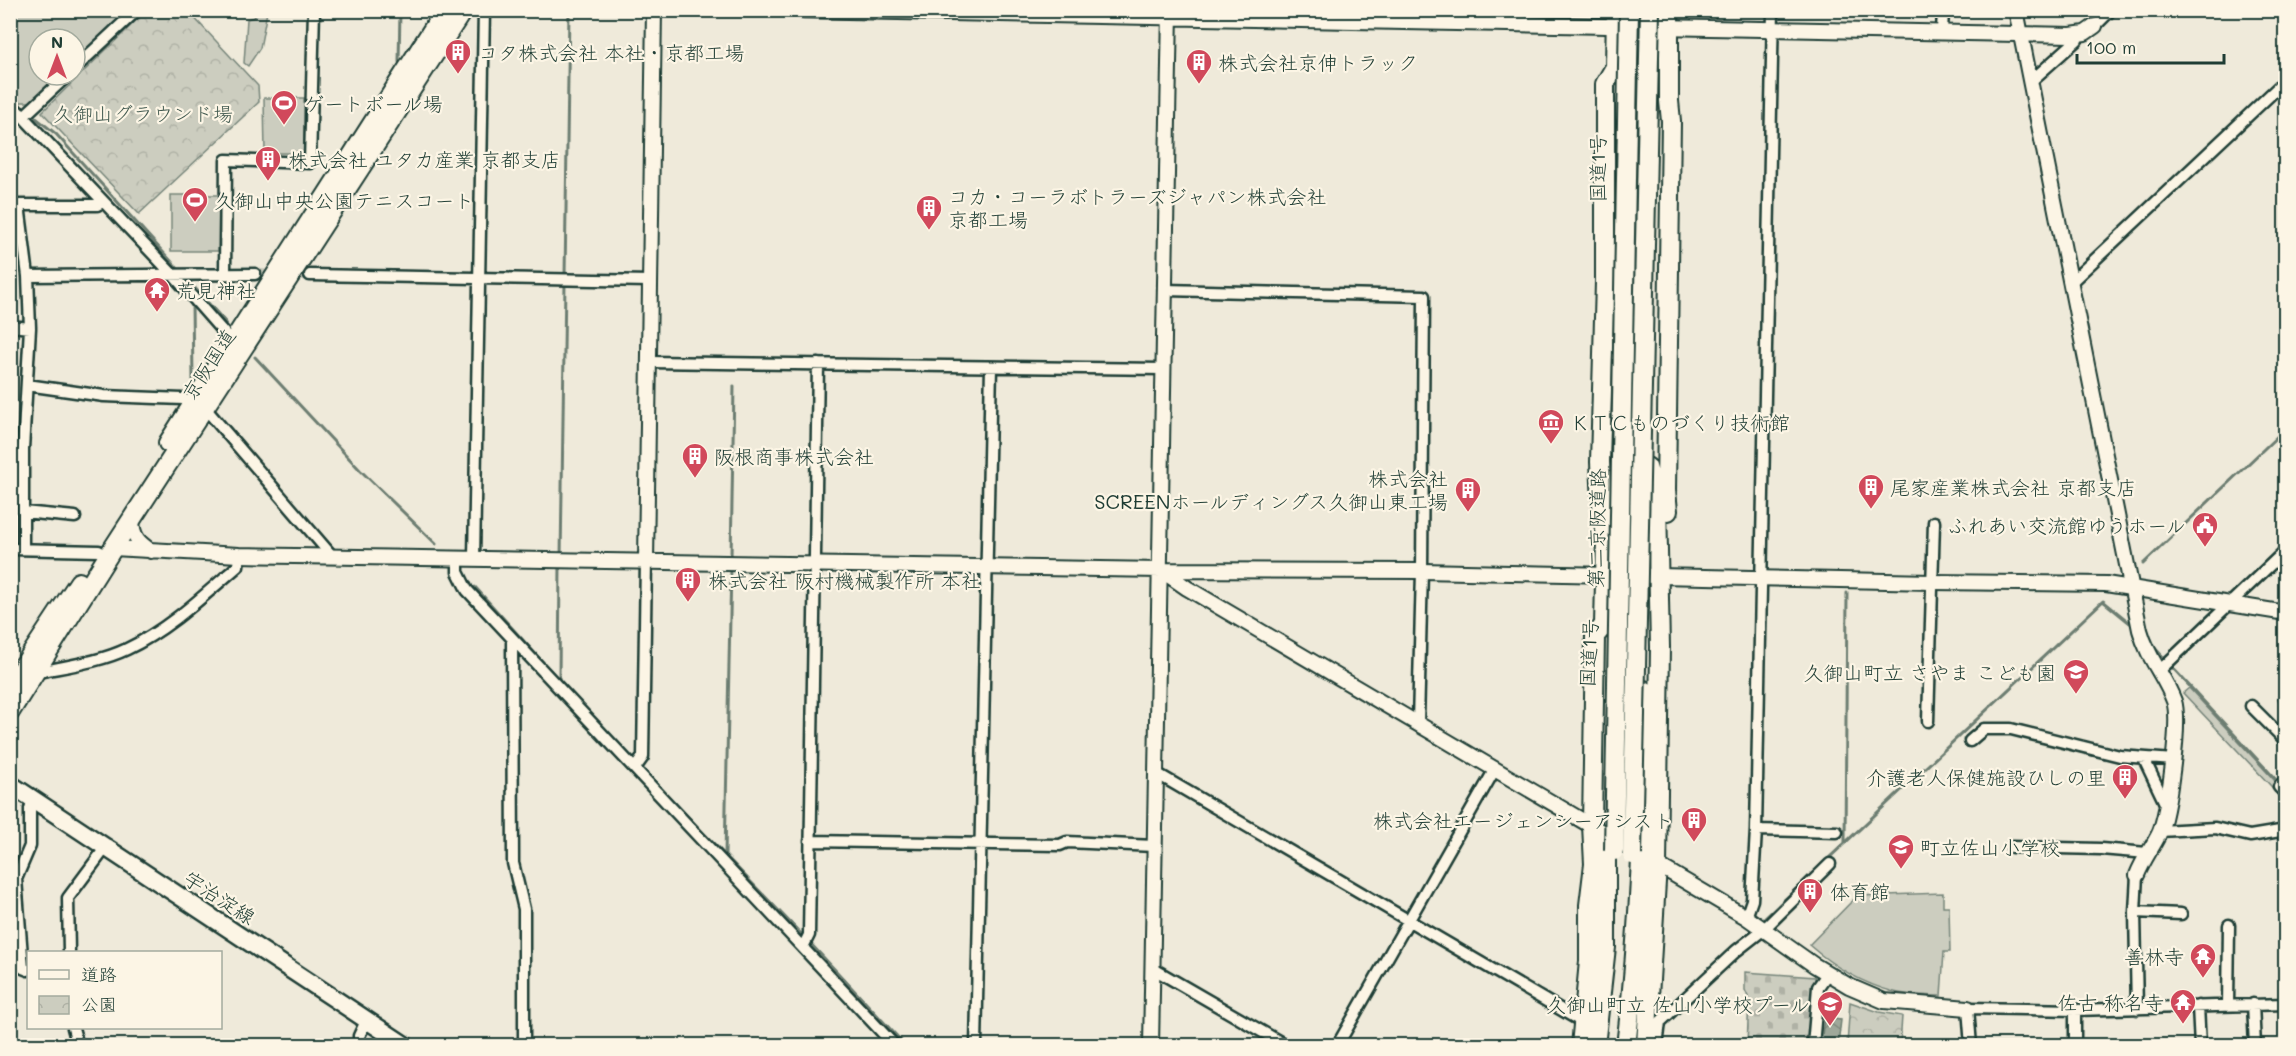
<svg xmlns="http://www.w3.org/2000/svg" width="2296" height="1056" viewBox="0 0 2296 1056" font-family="Mali,'Klee One',sans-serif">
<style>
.grass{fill:#cccdbf;stroke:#76857a;stroke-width:1.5}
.cemetery{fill:url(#cemetery-stones);stroke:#76857a;stroke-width:1.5}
.park{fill:url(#park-crowns);stroke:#76857a;stroke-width:1.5}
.water{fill:url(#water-waves);stroke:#6c7d71;stroke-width:1.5}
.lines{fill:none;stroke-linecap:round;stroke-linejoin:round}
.stream{stroke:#6c7d71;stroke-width:3}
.street-tunnel{stroke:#c5c7b9;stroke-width:10;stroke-dasharray:10 5;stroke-linecap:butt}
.street-casing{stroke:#1f3d34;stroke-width:15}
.secondary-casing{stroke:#1f3d34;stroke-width:18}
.primary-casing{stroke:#1f3d34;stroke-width:21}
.highway-casing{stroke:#1f3d34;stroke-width:22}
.street{stroke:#fcf5e5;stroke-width:10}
.secondary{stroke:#fcf5e5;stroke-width:14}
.primary{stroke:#fcf5e5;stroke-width:16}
.highway{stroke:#fcf5e5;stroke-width:18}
.highway-bridge-casing{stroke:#1f3d34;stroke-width:22;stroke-linecap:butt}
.highway-bridge{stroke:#fcf5e5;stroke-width:18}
.labels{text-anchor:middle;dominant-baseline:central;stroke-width:4.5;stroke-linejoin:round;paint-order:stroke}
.poi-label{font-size:20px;fill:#1f3d34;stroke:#fcf5e5;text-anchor:start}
.park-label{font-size:20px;fill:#425a50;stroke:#fcf5e5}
.street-label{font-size:20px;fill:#1f3d34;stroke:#fcf5e5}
</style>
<defs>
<pattern id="cemetery-stones" width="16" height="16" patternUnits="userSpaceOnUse" patternTransform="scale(1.5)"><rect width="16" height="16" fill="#cccdbf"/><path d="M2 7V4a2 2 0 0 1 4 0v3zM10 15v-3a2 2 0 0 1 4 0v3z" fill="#afb1a5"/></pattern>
<pattern id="park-crowns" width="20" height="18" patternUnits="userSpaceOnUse" patternTransform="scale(1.5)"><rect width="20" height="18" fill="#cccdbf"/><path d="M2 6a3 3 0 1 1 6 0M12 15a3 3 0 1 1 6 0" fill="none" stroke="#afb1a5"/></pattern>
<pattern id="water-waves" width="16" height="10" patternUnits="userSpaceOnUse" patternTransform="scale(1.5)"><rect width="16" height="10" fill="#9fa89a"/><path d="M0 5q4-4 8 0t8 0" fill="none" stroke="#818a7e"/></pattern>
</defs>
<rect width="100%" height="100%" fill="#efeada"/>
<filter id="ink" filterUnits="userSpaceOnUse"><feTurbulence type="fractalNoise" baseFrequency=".0167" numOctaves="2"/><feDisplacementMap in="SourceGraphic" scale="12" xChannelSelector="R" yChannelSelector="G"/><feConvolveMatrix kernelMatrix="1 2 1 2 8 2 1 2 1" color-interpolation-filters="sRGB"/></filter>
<g filter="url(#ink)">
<path class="grass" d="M10,11L11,10L127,11L75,60V39H39V75H59L31,102H20L11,92Z
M260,11H267V12L260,48L248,66L244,63L247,19L254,17Z
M264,98H304V153H265Z
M171,195H219L218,251H171Z
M2189,688L2276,782L2272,787L2183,693Z
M1943,893V906H1949L1950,952H1944L1941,996C1926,995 1909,996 1894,992C1861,983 1834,967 1809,945L1857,896Z"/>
<path class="cemetery" d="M1745,972L1815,977L1809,1045H1747L1749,999L1745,990Z"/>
<path class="park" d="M147,10L188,11L258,86L259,102L139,214L42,112Z
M1850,1002L1879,1012L1902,1016L1900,1045H1847Z"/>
<path class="water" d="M1824,1018L1841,1020L1838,1045H1821Z"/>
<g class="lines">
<path class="stream" d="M399,62L400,10
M31,114L56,134L181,272
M565,276L569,10
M185,277L226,323
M192,302L193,380
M255,357L360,470L436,544
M561,558L565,282
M731,558L734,386
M2143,564L2286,428
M475,587L568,690
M2153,646L2166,660
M2170,665L2280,784
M559,680L560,564
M640,767L804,937
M1845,842L1847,593
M725,855L731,568
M1765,918L2103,601L2130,623
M809,942L906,1046
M1739,942L1751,931"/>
<path class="street-tunnel" d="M255,274L310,275"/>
<g class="street-casing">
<path id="street" d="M2095,26L2111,10
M1942,32L1943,10
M75,68L137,10
M2030,82L2077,40
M10,103L174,276L232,342
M24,116L68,75
M10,205H97L103,202
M19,205L28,276L30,328L23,449V549
M225,273L226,160L310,163L314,10
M310,275L650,281
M28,276L255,274
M2070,283L2286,80
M1165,290L1424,296L1422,571L1418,722
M10,326L30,328
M649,362L1163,369
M27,385L104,396L183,399L193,404
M205,408L332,556
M23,512L75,517
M10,549L99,551
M458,558V572L467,590L512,638L513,863L524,909V1046
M474,558L484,10
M512,638L895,1046
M38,672C67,666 100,662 127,649C169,629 203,596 238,566L239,555
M2158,672L2286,550
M2285,698H2286
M2251,706L2286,741
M1928,721L1934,522
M1970,741L1984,729H2011L2120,756L2174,760
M2144,759L2166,805
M635,768L643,757L646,561
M1156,773L1584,1023
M2286,780L2279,787L2286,794
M1756,830L1837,832
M2160,831L2215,828L2250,836L2286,830
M810,841L1060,845L1067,842L1154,846
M2012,847L2101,849L2147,853
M2137,875L2135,912L2137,1009
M2135,912L2181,914
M1746,917L1752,900L1756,830L1773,10
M803,947L809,935L818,364
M69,952L68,898L106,847
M1152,968L1287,1046
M28,970L23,968L16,879L30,846V809L33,799
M2253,1004L2255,1046
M2198,1006L2200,1046
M2228,1006L2229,925
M2075,1010V1046
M73,1028L78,1046
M359,1046V1036L367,1019
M976,1046L991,367
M1337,1046L1495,769
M1657,1046L1660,1022L1736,951L1764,929L1830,864
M1813,1046L1818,987L1828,973
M1971,1046L1968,1008L2075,1010L2286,1004"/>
</g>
<g class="secondary-casing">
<path id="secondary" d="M797,10L2071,35L2085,33L2095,26
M2016,10L2140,630C2148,659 2164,675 2174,701C2181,722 2168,814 2159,834C2152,848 2143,860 2137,875
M132,521C133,537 138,542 151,551
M113,548L239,555L1161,570L1422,571L1932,582L2106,584L2286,613
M646,561L654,10
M1161,570L1187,588L1746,917L1814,965L1849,986L1884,1001L1968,1008
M1151,1046L1170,10"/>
</g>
<g class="primary-casing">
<path id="primary" d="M10,784L406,1046"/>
</g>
<g class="highway-casing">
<path id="highway" d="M168,443L445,10
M1668,511L1666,490L1671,121L1669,101V10
M10,686L79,582
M10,712L113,548L463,10
M1581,1046L1589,961V905L1594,864L1592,825L1595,636L1604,625L1606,538L1602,504L1600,462L1605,282V84L1615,67L1616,10
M1595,1046L1606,947V844
M1626,1046C1640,927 1645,809 1644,690
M1646,1046L1657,865L1660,647L1657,503L1647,467"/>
</g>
<use href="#street" class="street"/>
<use href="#secondary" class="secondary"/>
<use href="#primary" class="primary"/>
<use href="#highway" class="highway"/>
<g class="highway-bridge-casing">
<path id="highway-bridge" d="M1614,851L1629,10
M1632,855L1650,10"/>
</g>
<use href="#highway-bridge" class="highway-bridge"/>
</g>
</g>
<defs>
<g id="building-pin" transform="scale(1.35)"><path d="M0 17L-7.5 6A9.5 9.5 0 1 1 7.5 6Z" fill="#d1495b" stroke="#fcf5e5"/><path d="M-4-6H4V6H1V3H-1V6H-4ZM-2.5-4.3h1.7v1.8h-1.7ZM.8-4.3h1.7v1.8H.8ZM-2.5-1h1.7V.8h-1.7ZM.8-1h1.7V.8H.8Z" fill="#fff"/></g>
<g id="stadium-pin" transform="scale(1.35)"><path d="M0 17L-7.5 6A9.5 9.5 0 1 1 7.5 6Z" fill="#d1495b" stroke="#fcf5e5"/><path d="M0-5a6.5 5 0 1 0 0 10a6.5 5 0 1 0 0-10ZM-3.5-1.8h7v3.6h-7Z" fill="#fff"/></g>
<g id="temple-pin" transform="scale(1.35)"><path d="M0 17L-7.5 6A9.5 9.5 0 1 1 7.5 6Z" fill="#d1495b" stroke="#fcf5e5"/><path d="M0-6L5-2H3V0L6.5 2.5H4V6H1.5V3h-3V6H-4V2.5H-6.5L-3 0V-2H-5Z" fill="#fff"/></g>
<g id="museum-pin" transform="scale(1.35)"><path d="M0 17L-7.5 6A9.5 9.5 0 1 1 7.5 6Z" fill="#d1495b" stroke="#fcf5e5"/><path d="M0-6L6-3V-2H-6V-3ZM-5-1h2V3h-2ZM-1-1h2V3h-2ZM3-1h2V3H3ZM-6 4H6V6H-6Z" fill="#fff"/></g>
<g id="civic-pin" transform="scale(1.35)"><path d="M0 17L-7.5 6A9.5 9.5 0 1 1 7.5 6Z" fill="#d1495b" stroke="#fcf5e5"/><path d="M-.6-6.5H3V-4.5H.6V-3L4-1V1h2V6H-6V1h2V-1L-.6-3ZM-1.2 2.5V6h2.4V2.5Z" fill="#fff"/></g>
<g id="school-pin" transform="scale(1.35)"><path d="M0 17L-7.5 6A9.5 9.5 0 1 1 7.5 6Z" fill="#d1495b" stroke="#fcf5e5"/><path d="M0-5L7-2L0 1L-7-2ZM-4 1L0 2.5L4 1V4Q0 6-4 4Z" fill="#fff"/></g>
</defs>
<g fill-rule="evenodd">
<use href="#building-pin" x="458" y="52"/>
<use href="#building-pin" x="1199" y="62"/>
<use href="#stadium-pin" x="284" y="103"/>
<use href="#building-pin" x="268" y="159"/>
<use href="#stadium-pin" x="195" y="200"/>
<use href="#building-pin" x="929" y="208"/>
<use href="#temple-pin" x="157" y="290"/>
<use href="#museum-pin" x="1551" y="422"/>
<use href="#building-pin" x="695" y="456"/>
<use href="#building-pin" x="1871" y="487"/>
<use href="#building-pin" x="1468" y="490"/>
<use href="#civic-pin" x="2205" y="525"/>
<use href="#building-pin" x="688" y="580"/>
<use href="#school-pin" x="2076" y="672"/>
<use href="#building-pin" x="2125" y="777"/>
<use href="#building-pin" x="1694" y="820"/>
<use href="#school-pin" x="1901" y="847"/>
<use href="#building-pin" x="1810" y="891"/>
<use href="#temple-pin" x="2203" y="956"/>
<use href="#temple-pin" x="2183" y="1002"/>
<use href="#school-pin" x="1830" y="1004"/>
</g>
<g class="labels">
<g class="poi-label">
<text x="478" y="52">コタ株式会社 本社・京都工場</text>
<text x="1218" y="62">株式会社京伸トラック</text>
<text x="304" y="103">ゲートボール場</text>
<text x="288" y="159">株式会社 ユタカ産業 京都支店</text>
<text x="948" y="196">コカ・コーラボトラーズジャパン株式会社<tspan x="948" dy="23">京都工場</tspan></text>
<text x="214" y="200">久御山中央公園テニスコート</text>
<text x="176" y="290">荒見神社</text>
<text x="1570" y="422">ＫＴＣものづくり技術館</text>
<text x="714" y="456">阪根商事株式会社</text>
<text x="1448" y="478" text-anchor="end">株式会社<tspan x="1448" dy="23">SCREENホールディングス久御山東工場</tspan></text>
<text x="1890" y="487">尾家産業株式会社 京都支店</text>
<text x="2186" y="525" text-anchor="end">ふれあい交流館ゆうホール</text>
<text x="708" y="580">株式会社 阪村機械製作所 本社</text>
<text x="2056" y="672" text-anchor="end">久御山町立 さやま こども園</text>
<text x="2106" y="777" text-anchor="end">介護老人保健施設ひしの里</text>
<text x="1674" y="820" text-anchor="end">株式会社エージェンシーアシスト</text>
<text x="1920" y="847">町立佐山小学校</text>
<text x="1830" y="891">体育館</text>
<text x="2184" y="956" text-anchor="end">善林寺</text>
<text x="2164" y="1002" text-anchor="end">佐古 称名寺</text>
<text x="1810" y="1004" text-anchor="end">久御山町立 佐山小学校プール</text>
</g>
<g class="park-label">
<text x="143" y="113">久御山グラウンド場</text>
</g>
<g class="street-label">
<text transform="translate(1597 168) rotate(-90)">国道1号</text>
<text transform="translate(208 364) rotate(-57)">京阪国道</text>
<text transform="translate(1596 528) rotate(-89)">第二京阪道路</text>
<text transform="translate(1588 653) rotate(-87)">国道1号</text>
<text transform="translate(220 897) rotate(33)">宇治淀線</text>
</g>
</g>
<rect width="2296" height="1056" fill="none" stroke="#fcf5e5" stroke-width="36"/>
<rect x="18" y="18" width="2260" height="1020" fill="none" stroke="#1f3d34" stroke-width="2" filter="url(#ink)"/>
<rect x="27" y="951" width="195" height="78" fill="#fcf5e5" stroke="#a4ab9e" stroke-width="1.5"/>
<rect x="39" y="970" width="30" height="9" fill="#fcf5e5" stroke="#a4ab9e" stroke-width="1.5"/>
<text x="81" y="981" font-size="18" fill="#1f3d34">道路</text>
<rect x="39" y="996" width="30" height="18" fill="url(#park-crowns)" stroke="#a4ab9e" stroke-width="1.5"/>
<text x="81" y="1011" font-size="18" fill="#1f3d34">公園</text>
<g transform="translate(57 57)"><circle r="28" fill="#fcf5e5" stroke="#a4ab9e" stroke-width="1.5"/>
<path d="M0-4.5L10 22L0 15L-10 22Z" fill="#d1495b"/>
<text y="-9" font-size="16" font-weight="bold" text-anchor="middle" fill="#1f3d34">N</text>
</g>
<path d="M2077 54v9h147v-9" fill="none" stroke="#1f3d34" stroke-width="3"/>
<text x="2086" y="54" font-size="18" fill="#1f3d34" stroke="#fcf5e5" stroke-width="4.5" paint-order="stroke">100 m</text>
</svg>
